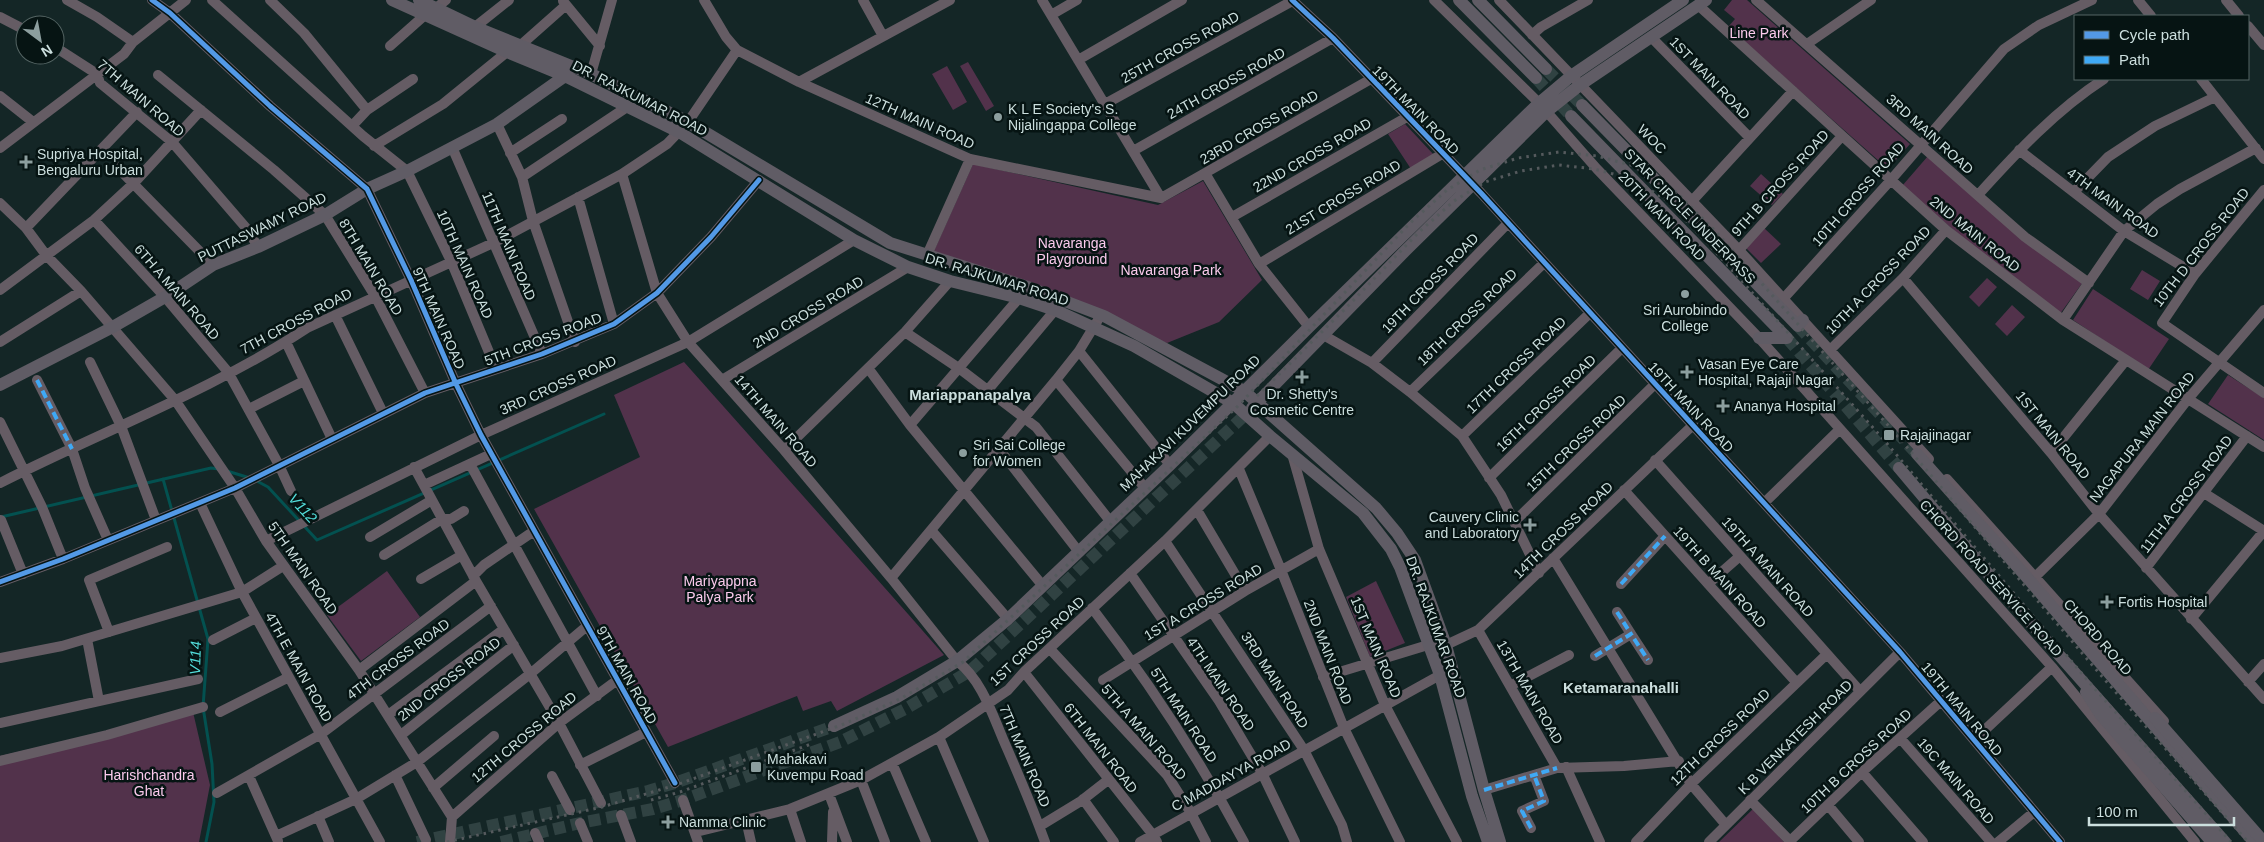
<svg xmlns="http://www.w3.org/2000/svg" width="2264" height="842" viewBox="0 0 2264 842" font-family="Arial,sans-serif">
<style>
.green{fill:#52324b}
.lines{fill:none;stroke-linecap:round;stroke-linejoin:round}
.stream{stroke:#035150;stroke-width:3}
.major-tunnel{stroke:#304242;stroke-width:12;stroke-dasharray:12 6;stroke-linecap:butt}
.minor{stroke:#655c64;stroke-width:10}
.major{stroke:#605c65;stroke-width:12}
.rail{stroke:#555a5d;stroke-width:3;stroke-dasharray:2.5 5;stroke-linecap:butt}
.major-bridge{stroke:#605c65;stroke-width:12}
.quiet{stroke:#3fa9f5;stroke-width:4;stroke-dasharray:8 4;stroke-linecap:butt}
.cycleway-casing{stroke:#061413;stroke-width:8}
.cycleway{stroke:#5399e6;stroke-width:5}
.poi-dot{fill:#8c9e9e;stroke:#061413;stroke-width:2}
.labels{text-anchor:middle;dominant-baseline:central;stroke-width:5;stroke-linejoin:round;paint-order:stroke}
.park-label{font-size:14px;fill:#fbcaec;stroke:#061413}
.street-label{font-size:14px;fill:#ccdfde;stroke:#061413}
.poi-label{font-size:14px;fill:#ccdfde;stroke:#061413;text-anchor:start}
.neighbourhood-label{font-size:15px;font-weight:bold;fill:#ccdfde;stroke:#061413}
.water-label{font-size:15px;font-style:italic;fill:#52dbd9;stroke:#061413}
</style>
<rect width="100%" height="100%" fill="#142626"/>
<path class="green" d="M1732,0H1747L1910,144L1888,169L1728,27L1735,19L1724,10Z
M968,62L994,106L986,111L960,66Z
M947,66L967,102L953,110L932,74Z
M1405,124L1434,155L1411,169L1388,134Z
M1928,156L2083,282L2060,314L1985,257L1902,186Z
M973,164L1158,205L1203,181L1262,280L1219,322L1167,343L933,253Z
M1761,174L1783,194L1772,205L1750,186Z
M1763,227L1781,244L1761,263L1745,247Z
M2142,270L2160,281L2148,300L2130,289Z
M1987,278L1997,287L1979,307L1969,297Z
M2093,289L2169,339L2148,370L2073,320Z
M2012,305L2025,317L2007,336L1995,324Z
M684,362L908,614L944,655L837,711L831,701L803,711L797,696L668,747L534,509L640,457L614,395Z
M2228,375L2264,398V440L2208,404Z
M387,571L420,617L361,661L327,615Z
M1376,581L1405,643L1370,657L1346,597Z
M193,712L210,785L199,842H0V756Z
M1754,808L1784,842H1719Z"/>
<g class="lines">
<path class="stream" d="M227,471L250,478
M163,479L208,639L203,707L212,764L214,802L206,842
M255,480L268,487L317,540L604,414
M1,517L211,468L219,469"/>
<path class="major-tunnel" d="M1546,69L1582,105
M1536,78L1571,116
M1798,326L1917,454
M1787,338L1899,468
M417,842L648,791L675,783L834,726
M501,842L580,823L653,809L683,800L840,742L905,709L970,671L1246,414"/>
<path class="minor" d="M67,0L97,17L133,42
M152,0L170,13L270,106L367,189L411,280L456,384L481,435L675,783
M212,0L363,136L407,171L451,261L496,369
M270,0L304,33L367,110
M704,0L726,37L737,50L799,82L970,159L1161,198
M863,0L883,36
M1042,0L1161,198
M1292,0L1333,38L1481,193L1900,652L2060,842
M1434,0L1539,103L1597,169L1759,338L2052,667L2195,842
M1499,0L1739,250L1929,459
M1756,0L2025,237L2089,283
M2138,0L2151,16
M2226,0L2239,16
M563,1L600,46
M1698,5L1946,230L2063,320L2264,447
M435,9L446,0
M1051,15L1077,0
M0,17L25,30
M2248,26L2264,45
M475,27L509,0
M1532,35L1541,27L1588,0
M1651,37L1750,138
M522,44L566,5
M1807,44L1871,0
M390,46L425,15
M55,47L97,74L100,83L172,142L247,229L258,247
M1078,60L1182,0
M591,74L612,0
M158,75L274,170L325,215L375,296L425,393
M2201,79L2264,159
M799,82L950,0
M0,96L33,122
M1105,104L1294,0
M497,124L522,177L533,221L575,342
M352,126L367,110L413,79
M374,146L443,104L507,52
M452,147L542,354
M0,148L124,54L133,42L186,0
M2019,150L2124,231L2195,274
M1133,151L1333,38
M510,153L562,119
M116,166L213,265
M1205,173L1259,264L1309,327
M622,174L657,293L688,342L784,450L891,578L957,661C983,681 993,717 1006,746C1020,778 1033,809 1045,842
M522,177L627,107
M2264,190L2195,274L2162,323L2264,393
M2074,192L2108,157L2155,126L2215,97
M1978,195C2016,153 2056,110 2104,79
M578,197L614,324
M1161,198L1371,79
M1692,201L1793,91
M0,203L26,228L46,255L81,291L175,400L235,488L266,541L359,670L417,762L452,817L450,842
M1232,217L1407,117
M94,220L165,297L228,372L279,465L291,491
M26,228L137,112
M1739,250L1842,136
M927,255L970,159
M1259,264L1442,154
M1903,278L2051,453L2099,514L2264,699
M0,290L94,220L134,183L201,110
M1784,298L1890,181L2004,49L2039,25L2092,0
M335,315L383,413
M2063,320L2124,231L2157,204L2180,189L2256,148
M905,332L960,369L1036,427L1110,521
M1325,336L1372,363L1410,392L1462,436L1501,495L1539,573
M0,342L81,291
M286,342L332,439
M1830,350L1903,278L1946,230
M1079,351L1170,465
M90,362L121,426L156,520
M1372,363L1508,223
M868,368L910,425L1043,586
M37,380L72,449L85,488L108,540
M722,380L908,267
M1056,380L1145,488
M987,391L1055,310
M1410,392L1544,263
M249,409L304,381
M0,422L42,507L63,559
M910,425L1019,298
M1462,436L1590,313
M999,449L1079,552
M784,450L905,332L950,281
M2051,453L2126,360
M1292,454L1319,549L1385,705L1457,842
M1655,460L1860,691
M470,464L597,696
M414,467L476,581L559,723L601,803
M1239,469L1281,570L1344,728L1400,842
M1489,478L1622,348
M1947,479L2164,721
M0,483C100,432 213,390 307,328L493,243L622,174L667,144L688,122L737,50
M424,485L491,454
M1624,490L1796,682
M2204,493L2264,531
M200,503L242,592L380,842
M1764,503L1840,429
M1197,510L1245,591
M1,520L23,574
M1515,521L1655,384
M931,530L1008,619
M370,537L432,500
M266,541L481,435L688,342L854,240
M1165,541L1304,750L1342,825L1347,842
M384,555L442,519H451L464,511
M1553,558L1691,784L1726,825
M2146,568L2247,436
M1130,573L1219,701L1262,773L1295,842
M473,576L484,565L534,531
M891,578L1056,380L1079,351L1101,315
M421,579L462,555
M2032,580L2099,514L2188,399L2264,310
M0,582L63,559L235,488L425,393L542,354L614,324L657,293L711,237L759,180
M1621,584L1665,536
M1708,584L1740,556
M1092,608C1149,682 1200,760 1244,842
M1617,612L1631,634
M2191,619L2264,531
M1478,630L1557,768
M109,632L89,580L167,547
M87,639L99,701
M213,640L256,618
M1050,649L1167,775L1191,813L1206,842
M1595,656L1631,634L1648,660
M0,658L62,646L242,592L283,566
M359,670L476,581
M1024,672L1153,835L1157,842
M1323,677L1428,645H1446L1478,630L1693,425
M1103,680L1245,591L1319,549
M2248,682L2264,664
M1510,686L1569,655
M220,712L289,677
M388,715L504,629
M0,723L198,679
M401,735L514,645
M939,737L984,842
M1900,738L1991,842
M1974,740L2052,667
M0,761L107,735L203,707
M892,763L926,842
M580,765L646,732
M1566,767L1600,842
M1862,772L1923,842
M395,775L426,840
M249,776L278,841
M552,776L570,810
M861,780L885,842
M433,788L494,736
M1484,790L1557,768L1624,766L1679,761
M217,793L321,734L491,606
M829,794L847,842
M1083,799L1114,842
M683,800L698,842
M1750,800L1791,842
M1828,805L1859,842
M790,809L801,842
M621,815L631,842
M318,816L329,842
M452,817L559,723L616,681
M746,820L751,842
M580,823L588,842
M1040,826L1081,801L1108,780
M1531,828L1522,811L1544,801L1534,775
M696,832L790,809L861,780L939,737L1008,690L1024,672L1165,541L1270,436
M535,833L539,842
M276,836L356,799L417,762L530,674L587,626
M1790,841L1862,772L1941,701
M832,842L833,812
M1140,842L1440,675
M1636,842L1691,784L1827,654
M1709,842L1900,652
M1998,842L2034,812"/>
<path class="major" d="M392,0L507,52L565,76L679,132L854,240L908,267L950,281L1019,298L1055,310L1134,346L1233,403L1270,436L1363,513L1391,549L1400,567L1440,675L1472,796L1488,842
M419,0L475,27L591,74L688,122L890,243L1028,287L1104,316L1244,391L1376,508L1397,533L1415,560L1446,645L1484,790L1500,842
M1459,0L1536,78
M1478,0L1546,69
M1582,105L1798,326L1803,320
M1571,116L1787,338
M1759,338H1787
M0,385L111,328L165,297L213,265L258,247L325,215L367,189L407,171L497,124L565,76
M1252,408L1404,252L1546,112L1580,85L1706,0
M1917,454L2031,582L2254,842
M1899,468L2012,602L2225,842
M2086,692L2100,714L2212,842
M834,726L897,697L957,661L1008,619L1170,465L1309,327L1539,103L1571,76L1683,0"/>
<path class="rail" d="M1257,396L1346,308L1419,232L1454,201L1485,182L1521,171L1559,165L1594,169L1633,179L1666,200L1705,240L1884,440L2095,689L2231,842
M651,800L680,792L811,744
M447,842L602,807L676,785L844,724L900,699L963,662L1238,406L1410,223L1447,190L1480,170L1518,158L1559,152L1597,156L1638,167L1674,190L1715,231L1894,432L2105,680L2248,842"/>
<path class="major-bridge" d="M2155,718L2264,842"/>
<path class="quiet" d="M37,380L72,449
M1621,584L1665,536
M1617,612L1631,634
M1595,656L1631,634L1648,660
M1484,790L1557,768
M1531,828L1522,811L1544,801L1534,775"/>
<g class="cycleway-casing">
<path id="cycleway" d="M152,0L170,13L270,106L367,189L411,280L456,384L481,435L675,783
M1292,0L1333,38L1481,193L1900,652L2060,842
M0,582L63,559L235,488L425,393L542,354L614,324L657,293L711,237L759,180"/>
</g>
<use href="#cycleway" class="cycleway"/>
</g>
<g class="poi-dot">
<circle cx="998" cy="117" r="5"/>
<path d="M23.5 154.5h5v5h5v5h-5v5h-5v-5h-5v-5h5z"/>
<circle cx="1685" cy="294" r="5"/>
<path d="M1684.5 364.5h5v5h5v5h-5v5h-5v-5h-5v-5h5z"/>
<path d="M1299.5 369.5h5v5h5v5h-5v5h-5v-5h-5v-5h5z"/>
<path d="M1720.5 398.5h5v5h5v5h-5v5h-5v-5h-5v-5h5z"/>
<rect x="1883" y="429" width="12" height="12" rx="2.5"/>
<circle cx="963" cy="453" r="5"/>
<path d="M1527.5 517.5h5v5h5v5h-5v5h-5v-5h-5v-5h5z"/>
<path d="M2104.5 594.5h5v5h5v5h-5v5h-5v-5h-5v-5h5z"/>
<rect x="750" y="761" width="12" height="12" rx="2.5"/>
<path d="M665.5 814.5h5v5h5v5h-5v5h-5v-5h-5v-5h5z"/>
</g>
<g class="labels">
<g class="park-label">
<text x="1759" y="33">Line Park</text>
<text x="1072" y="243">Navaranga<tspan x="1072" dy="16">Playground</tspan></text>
<text x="1171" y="270">Navaranga Park</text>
<text x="720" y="581">Mariyappna<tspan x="720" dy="16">Palya Park</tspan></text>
<text x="149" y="775">Harishchandra<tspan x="149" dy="16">Ghat</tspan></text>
</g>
<g class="street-label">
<text transform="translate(1180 47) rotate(-29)">25TH CROSS ROAD</text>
<text transform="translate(1710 78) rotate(46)">1ST MAIN ROAD</text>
<text transform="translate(1226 83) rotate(-29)">24TH CROSS ROAD</text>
<text transform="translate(141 98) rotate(41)">7TH MAIN ROAD</text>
<text transform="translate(640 98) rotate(27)">DR. RAJKUMAR ROAD</text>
<text transform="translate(1416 110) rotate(46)">19TH MAIN ROAD</text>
<text transform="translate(920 121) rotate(24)">12TH MAIN ROAD</text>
<text transform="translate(1259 127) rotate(-30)">23RD CROSS ROAD</text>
<text transform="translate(1930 134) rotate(42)">3RD MAIN ROAD</text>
<text transform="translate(1652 139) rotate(46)">WOC</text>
<text transform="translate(1312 155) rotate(-30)">22ND CROSS ROAD</text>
<text transform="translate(1780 183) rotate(-48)">9TH B CROSS ROAD</text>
<text transform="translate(1858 194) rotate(-49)">10TH CROSS ROAD</text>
<text transform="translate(1343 197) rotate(-31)">21ST CROSS ROAD</text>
<text transform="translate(2113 203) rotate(36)">4TH MAIN ROAD</text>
<text transform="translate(1662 216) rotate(46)">20TH MAIN ROAD</text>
<text transform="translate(1690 216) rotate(46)">STAR CIRCLE UNDERPASS</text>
<text transform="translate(262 227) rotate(-26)">PUTTASWAMY ROAD</text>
<text transform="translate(1975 234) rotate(39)">2ND MAIN ROAD</text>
<text transform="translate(509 246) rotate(67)">11TH MAIN ROAD</text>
<text transform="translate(2201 247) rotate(-52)">10TH D CROSS ROAD</text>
<text transform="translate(465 264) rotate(66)">10TH MAIN ROAD</text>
<text transform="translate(371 267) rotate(59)">8TH MAIN ROAD</text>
<text transform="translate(997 279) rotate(17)">DR. RAJKUMAR ROAD</text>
<text transform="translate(1878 280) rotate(-46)">10TH A CROSS ROAD</text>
<text transform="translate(1430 283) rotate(-46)">19TH CROSS ROAD</text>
<text transform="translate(177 292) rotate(49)">6TH A MAIN ROAD</text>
<text transform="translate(808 312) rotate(-31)">2ND CROSS ROAD</text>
<text transform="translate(1467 317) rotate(-44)">18TH CROSS ROAD</text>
<text transform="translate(439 318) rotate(66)">9TH MAIN ROAD</text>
<text transform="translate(296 321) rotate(-28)">7TH CROSS ROAD</text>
<text transform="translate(543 339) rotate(-21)">5TH CROSS ROAD</text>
<text transform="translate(1516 365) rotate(-44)">17TH CROSS ROAD</text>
<text transform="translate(558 385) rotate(-24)">3RD CROSS ROAD</text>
<text transform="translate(1546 403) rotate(-44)">16TH CROSS ROAD</text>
<text transform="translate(1691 407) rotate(47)">19TH MAIN ROAD</text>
<text transform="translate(776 421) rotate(49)">14TH MAIN ROAD</text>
<text transform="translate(1190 423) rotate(-44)">MAHAKAVI KUVEMPU ROAD</text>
<text transform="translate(2053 435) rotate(51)">1ST MAIN ROAD</text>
<text transform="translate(2142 437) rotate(-52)">NAGAPURA MAIN ROAD</text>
<text transform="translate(1576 443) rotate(-44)">15TH CROSS ROAD</text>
<text transform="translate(2186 494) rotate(-53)">11TH A CROSS ROAD</text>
<text transform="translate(1563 530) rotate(-44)">14TH CROSS ROAD</text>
<text transform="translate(1768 567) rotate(48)">19TH A MAIN ROAD</text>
<text transform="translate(303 568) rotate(55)">5TH MAIN ROAD</text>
<text transform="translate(1720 577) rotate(48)">19TH B MAIN ROAD</text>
<text transform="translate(1991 578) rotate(48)">CHORD ROAD SERVICE ROAD</text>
<text transform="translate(1203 602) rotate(-31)">1ST A CROSS ROAD</text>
<text transform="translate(1436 627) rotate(70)">DR. RAJKUMAR ROAD</text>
<text transform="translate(2098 637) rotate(49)">CHORD ROAD</text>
<text transform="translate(1037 641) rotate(-43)">1ST CROSS ROAD</text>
<text transform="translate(1376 647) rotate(67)">1ST MAIN ROAD</text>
<text transform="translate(1328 652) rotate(69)">2ND MAIN ROAD</text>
<text transform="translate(398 659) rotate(-37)">4TH CROSS ROAD</text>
<text transform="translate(299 667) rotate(61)">4TH E MAIN ROAD</text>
<text transform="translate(627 675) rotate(61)">9TH MAIN ROAD</text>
<text transform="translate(449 679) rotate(-38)">2ND CROSS ROAD</text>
<text transform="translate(1275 680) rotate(57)">3RD MAIN ROAD</text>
<text transform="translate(1221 684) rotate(56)">4TH MAIN ROAD</text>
<text transform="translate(1530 692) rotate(60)">13TH MAIN ROAD</text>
<text transform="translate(1962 709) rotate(50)">19TH MAIN ROAD</text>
<text transform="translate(1184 715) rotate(57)">5TH MAIN ROAD</text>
<text transform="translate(1144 732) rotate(49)">5TH A MAIN ROAD</text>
<text transform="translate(524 737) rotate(-40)">12TH CROSS ROAD</text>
<text transform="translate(1720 737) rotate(-44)">12TH CROSS ROAD</text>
<text transform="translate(1795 737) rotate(-45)">K B VENKATESH ROAD</text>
<text transform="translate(1101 748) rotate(52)">6TH MAIN ROAD</text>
<text transform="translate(1025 756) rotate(67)">7TH MAIN ROAD</text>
<text transform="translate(1856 761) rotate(-43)">10TH B CROSS ROAD</text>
<text transform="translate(1231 775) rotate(-29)">C MADDAYYA ROAD</text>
<text transform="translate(1956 781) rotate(49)">19C MAIN ROAD</text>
</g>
<g class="poi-label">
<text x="1008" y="109">K L E Society's S.<tspan x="1008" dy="16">Nijalingappa College</tspan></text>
<text x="37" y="154">Supriya Hospital,<tspan x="37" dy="16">Bengaluru Urban</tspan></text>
<text x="1685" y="310" text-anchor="middle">Sri Aurobindo<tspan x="1685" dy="16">College</tspan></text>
<text x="1698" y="364">Vasan Eye Care<tspan x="1698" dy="16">Hospital, Rajaji Nagar</tspan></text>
<text x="1302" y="394" text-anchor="middle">Dr. Shetty's<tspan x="1302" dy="16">Cosmetic Centre</tspan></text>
<text x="1734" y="406">Ananya Hospital</text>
<text x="1900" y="435">Rajajinagar</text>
<text x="973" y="445">Sri Sai College<tspan x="973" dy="16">for Women</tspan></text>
<text x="1519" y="517" text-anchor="end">Cauvery Clinic<tspan x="1519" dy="16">and Laboratory</tspan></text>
<text x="2118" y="602">Fortis Hospital</text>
<text x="767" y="759">Mahakavi<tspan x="767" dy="16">Kuvempu Road</tspan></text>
<text x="679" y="822">Namma Clinic</text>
</g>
<g class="neighbourhood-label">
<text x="970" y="394">Mariappanapalya</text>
<text x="1621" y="687">Ketamaranahalli</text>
</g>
<g class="water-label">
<text transform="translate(303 508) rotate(47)">V112</text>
<text transform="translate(195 658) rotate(-88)">V114</text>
</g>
</g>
<rect x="2074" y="15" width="175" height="65" fill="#061413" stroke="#556564"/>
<rect x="2084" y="31" width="25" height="8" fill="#5399e6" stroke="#556564"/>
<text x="2119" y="40" font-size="15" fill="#ccdfde">Cycle path</text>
<rect x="2084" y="56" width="25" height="8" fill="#3fa9f5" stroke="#556564"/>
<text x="2119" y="65" font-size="15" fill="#ccdfde">Path</text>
<g transform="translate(40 40) rotate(148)"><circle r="24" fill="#061413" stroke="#556564"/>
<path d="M0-4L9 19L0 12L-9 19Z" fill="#8c9e9e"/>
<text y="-8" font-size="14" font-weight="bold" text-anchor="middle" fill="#ccdfde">N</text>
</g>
<path d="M2089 817v8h145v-8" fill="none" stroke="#ccdfde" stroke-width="2.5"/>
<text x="2096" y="817" font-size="15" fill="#ccdfde" stroke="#061413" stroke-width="4" paint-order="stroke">100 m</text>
</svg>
